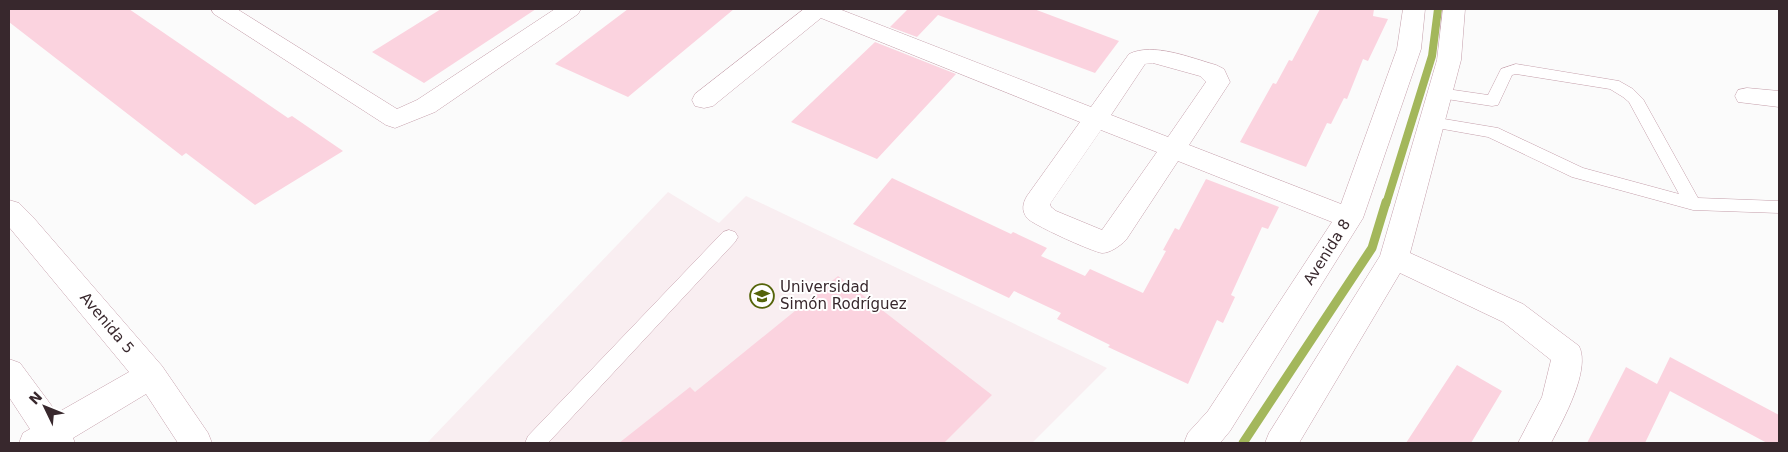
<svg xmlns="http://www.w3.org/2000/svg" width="1788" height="452" viewBox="0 0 1788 452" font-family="'DejaVu Sans',sans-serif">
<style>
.built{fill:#f9eef1}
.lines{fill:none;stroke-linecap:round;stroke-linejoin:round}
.stream-far1{stroke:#a3b75b;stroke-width:8}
.stream{stroke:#a3b75b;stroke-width:9}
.building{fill:#fbd3df}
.lane-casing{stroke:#c59fab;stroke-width:1}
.street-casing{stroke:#c59fab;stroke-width:1}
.lane{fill:#fff;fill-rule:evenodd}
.street{fill:#fff;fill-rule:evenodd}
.labels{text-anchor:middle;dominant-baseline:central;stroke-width:4;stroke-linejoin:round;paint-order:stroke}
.street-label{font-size:15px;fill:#38282d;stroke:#fff}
.poi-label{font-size:15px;fill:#38282d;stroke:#fff;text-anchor:start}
</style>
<rect width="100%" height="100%" fill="#fbfbfb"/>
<path class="built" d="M668,192L719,223L746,196L1107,368L1032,443H427Z"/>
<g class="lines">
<path class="stream-far1" d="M1386,204L1432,56L1438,9"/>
<path class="stream" d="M1243,443L1372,248L1386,202"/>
</g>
<path class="building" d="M9,9H129L288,118L292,116L343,151L255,205L186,153L182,156L9,22Z
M441,9H536L424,83L372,52Z
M628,9H734L628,97L555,64Z
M908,9H1034L1119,41L1095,73L938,15L917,37L890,27Z
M1320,9H1374L1373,16L1388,19L1368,61L1363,59L1347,99L1344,98L1331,124L1327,123L1306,167L1240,142L1273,83L1276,84L1289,60L1292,61Z
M875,42L956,74L877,159L791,122Z
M892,178L1011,234L1013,232L1047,248L1041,256L1085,276L1090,269L1143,293L1166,251L1163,250L1175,228L1179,230L1206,179L1279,207L1268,229L1262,227L1231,295L1235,297L1223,323L1217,320L1188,384L1108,347L1110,345L1057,319L1061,313L1014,291L1009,298L853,224Z
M838,276L992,395L944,443H619L690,387L695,392Z
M1670,357L1779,415V443H1767L1670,391L1645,443H1587L1626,367L1657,384Z
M1457,365L1502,391L1471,443H1406Z"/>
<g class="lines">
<g class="lane-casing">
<path id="lane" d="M1516,64L1619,81L1633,89L1643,99L1698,198L1779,201V213L1693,210L1572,177L1488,137L1426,126L1424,122L1426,118L1432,117L1498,128L1583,168L1679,194L1629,102L1623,97L1610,89L1516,74L1512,75L1498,105L1492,106L1440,98L1435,97L1432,93L1435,89L1440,88L1488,95L1501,69Z
M729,230L735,232L738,237L735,242L548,443H525L528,436L723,232Z"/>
</g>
<g class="street-casing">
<path id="street" d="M211,9H237L397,109L417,100L555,9H581L578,14L435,112L395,128L386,125L214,14Z
M804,9H839L1091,107L1129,54C1153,42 1191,58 1216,65L1224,69L1230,82L1189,145L1341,204L1397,49L1403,9H1425L1421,49L1363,218L1230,431L1220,443H1184L1188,433L1208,411L1332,222L1178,161L1126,240C1120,246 1110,253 1102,253C1093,252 1033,225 1027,218C1021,210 1023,203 1027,196L1080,122L821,18L713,106L704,108L695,106L692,100L695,94ZM1153,63L1200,76L1206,82L1168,137L1111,115L1145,64ZM1101,130L1157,152L1102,230L1056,211L1051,207L1050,204Z
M1443,9H1465L1461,60L1410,253L1523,304L1579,346C1591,370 1563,420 1551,443H1518L1542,397L1551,360L1503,322L1400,273L1299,443H1265L1269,433L1380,256L1437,60Z
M1747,88L1779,91V107L1738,102L1735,96L1738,90Z
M9,200L19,203L32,216L162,366L208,433L212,443H178L146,394L73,438L75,443H19L23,433L30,429L9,397V359L20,363L57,413L129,372L9,227Z"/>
</g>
<use href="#lane" class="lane"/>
<use href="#street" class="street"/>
</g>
<defs>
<g id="university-ring" transform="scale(1.25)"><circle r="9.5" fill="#fff" stroke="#55640a" stroke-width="1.5"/><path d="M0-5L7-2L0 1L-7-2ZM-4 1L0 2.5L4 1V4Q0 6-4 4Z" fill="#55640a"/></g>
</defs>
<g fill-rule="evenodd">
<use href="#university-ring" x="762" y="296"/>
</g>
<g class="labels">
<g class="street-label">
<text transform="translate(1327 252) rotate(-58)">Avenida 8</text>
<text transform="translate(107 323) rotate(50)">Avenida 5</text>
</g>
<g class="poi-label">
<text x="780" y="287">Universidad<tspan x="780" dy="17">Simón Rodríguez</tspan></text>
</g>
</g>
<rect width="1788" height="452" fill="none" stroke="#38282d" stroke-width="20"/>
<g transform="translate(45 407) rotate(313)" stroke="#ffffff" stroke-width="4" paint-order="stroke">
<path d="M0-4L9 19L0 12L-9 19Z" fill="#38282d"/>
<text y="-8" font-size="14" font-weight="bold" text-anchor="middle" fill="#38282d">N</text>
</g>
</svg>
